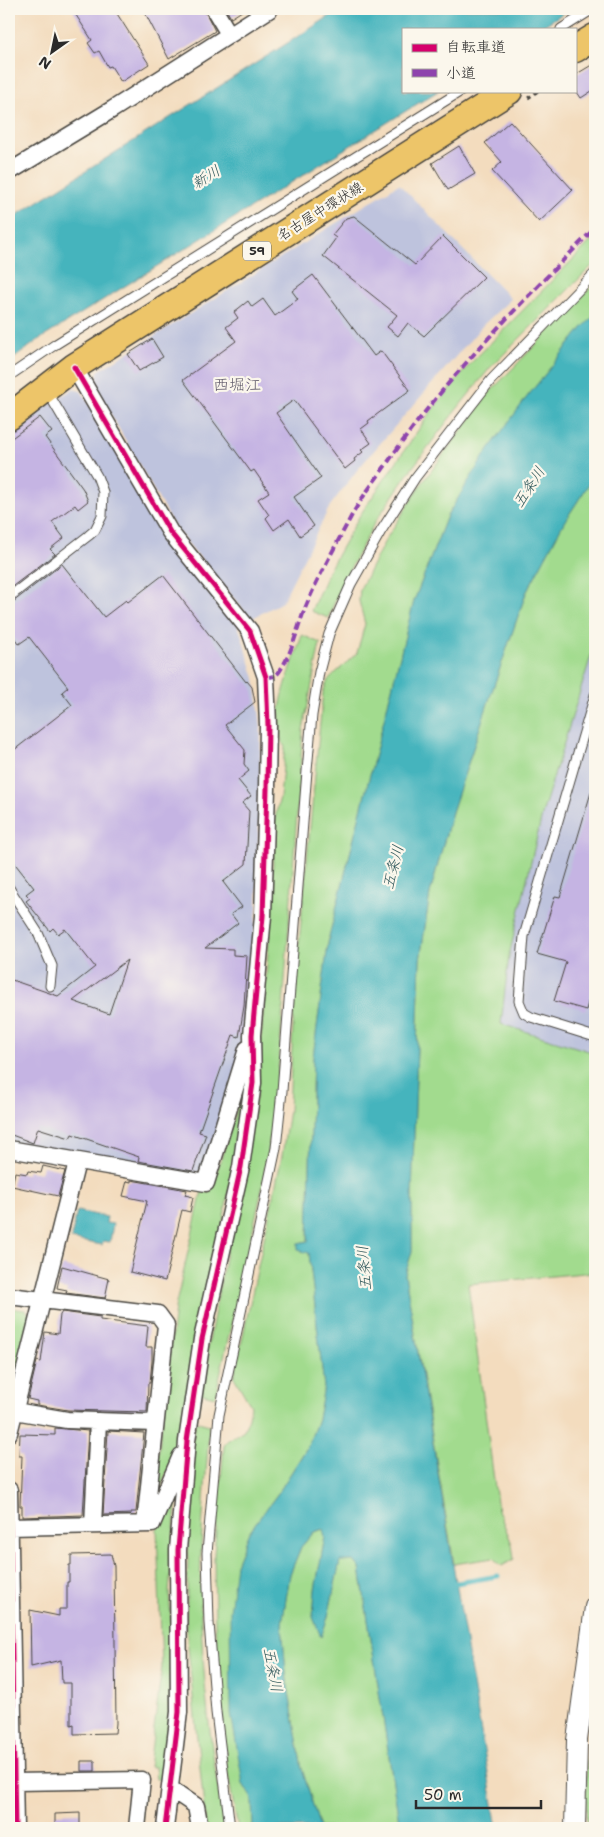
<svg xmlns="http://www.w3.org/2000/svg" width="604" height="1837" viewBox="0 0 604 1837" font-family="'Shantell Sans','Klee One',sans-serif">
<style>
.industrial{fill:#bec3dd}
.green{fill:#a2db8e;stroke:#66835c}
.water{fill:#44b4bd;stroke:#387074}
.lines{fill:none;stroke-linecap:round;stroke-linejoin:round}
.stream{stroke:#44b4bd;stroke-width:5}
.building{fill:#c5b4e3;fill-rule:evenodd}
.service-casing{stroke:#494641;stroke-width:11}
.minor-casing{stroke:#494641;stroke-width:19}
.tertiary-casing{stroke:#494641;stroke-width:22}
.primary-casing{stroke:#494641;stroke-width:29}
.path{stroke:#494641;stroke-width:3;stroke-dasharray:4 4;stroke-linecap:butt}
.service{stroke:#fff;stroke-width:9}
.minor{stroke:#fff;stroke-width:16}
.tertiary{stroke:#fff;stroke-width:20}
.primary{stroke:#edc569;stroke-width:26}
.quiet{stroke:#8e44ad;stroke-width:4;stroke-dasharray:8 4;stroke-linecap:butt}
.cycleway-casing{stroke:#fbf7ec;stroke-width:8}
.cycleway{stroke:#d6006c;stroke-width:5}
.labels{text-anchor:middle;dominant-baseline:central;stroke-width:4.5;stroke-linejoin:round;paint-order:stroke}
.shield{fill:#fbf7ec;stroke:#696865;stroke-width:1}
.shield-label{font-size:12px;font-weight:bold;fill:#2b2b2b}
.street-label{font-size:14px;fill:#2b2b2b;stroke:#fbf7ec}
.water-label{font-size:15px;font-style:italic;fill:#345b5e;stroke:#fbf7ec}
.quarter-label{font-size:16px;fill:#615b6b;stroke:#fbf7ec}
</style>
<rect width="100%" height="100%" fill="#fbf7ec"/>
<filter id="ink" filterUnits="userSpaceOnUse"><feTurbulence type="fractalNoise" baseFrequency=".02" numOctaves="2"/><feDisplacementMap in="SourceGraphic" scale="10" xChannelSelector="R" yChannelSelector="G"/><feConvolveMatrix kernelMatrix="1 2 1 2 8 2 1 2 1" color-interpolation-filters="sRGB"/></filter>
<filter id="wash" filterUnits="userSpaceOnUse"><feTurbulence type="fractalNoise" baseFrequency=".0096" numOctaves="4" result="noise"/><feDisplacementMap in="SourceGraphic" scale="20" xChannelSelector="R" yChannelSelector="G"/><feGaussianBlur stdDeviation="1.12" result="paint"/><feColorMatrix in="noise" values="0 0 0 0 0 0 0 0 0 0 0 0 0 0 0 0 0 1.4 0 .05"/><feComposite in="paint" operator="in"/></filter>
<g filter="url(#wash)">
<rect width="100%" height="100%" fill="#f3dcbe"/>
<path class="industrial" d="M399,184L511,299L484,324L358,469L330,506L282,602L251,619L175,528L96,388L98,371Z
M73,389L81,391L238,625L255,678L261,726L257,910L239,1062L205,1168L191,1177L9,1141V435L43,408Z
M595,643V1053L501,1024L509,956L543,811Z"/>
<path class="green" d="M595,237V263L490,368L449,419L407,475L375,522L344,580L328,618L311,611L329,570L360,515L432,410L470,364Z
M595,283V315L583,327L527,397L447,516L414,601L329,937L313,1057L308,1241L298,1243L309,1253L324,1387L318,1419L308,1446L279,1492L249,1532L236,1564L243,1784L252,1799L253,1828H238L227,1770L215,1627L214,1554L224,1446L227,1441L244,1430L249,1418L251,1406L234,1377L282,1156L289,1110L295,985L323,692L328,680L357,653L365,624L359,601L360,589L386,539L423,482L490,392Z
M595,475V643L543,811L509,956L501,1024L595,1053V1272L468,1284L498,1510L512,1544L514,1559L502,1566L493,1558L454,1564L405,1275L412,1251V1194L420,960L430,893L452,812L491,694L526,593L564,522Z
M302,635L320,643L303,730L279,1062L270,1136L262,1189L215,1397L199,1393L257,1092L270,926L275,818L280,797L285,747C266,723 294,663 302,635Z
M246,1080L231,1181L179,1441L152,1510L175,1308L202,1191L210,1193Z
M9,1308L25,1310L32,1316L12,1396L9,1399Z
M195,1421L209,1425C207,1466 203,1508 201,1549C198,1642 208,1737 225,1828H206L186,1627L191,1449Z
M179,1469L169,1592L174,1661L171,1669L170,1723L161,1780L156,1779L155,1767H149L162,1667L157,1529Z
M324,1529L325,1537L315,1590L313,1617L321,1636L328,1617L340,1560L354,1561L360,1568L400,1828H320L302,1769L286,1674L282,1624L290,1574L301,1547L314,1532Z
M595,1695V1828H591L592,1822H586V1770Z"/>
<path class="water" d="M341,9H570L538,29H403V91H438L37,341L9,362V220Z
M595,315V475L564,522L526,593L491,694L452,812L430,893L420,960L412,1194V1251L405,1275L497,1828H400L360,1568L354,1561H340L328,1617L321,1637L313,1617L315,1590L325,1537L323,1529L314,1532L301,1547L290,1574L282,1624L286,1674L302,1769L320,1828H253L252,1799L243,1784L231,1713L230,1612L236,1564L249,1532L279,1492L308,1446L318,1419L324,1387L309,1253L298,1250V1243L308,1241L313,1057L329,937L414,601L447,516L486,453L527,397L583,327Z
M77,1211L107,1217L106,1223L113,1224L110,1242L103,1241L102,1245L71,1239Z"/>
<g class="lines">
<path class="stream" d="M451,1584L498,1576"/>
</g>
<g id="blocks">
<path class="building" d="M72,9H114L149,64L121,82L111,66L108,67L99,51L95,53L88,43L92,40Z
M143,9H204L215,31L169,59Z
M226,9H245L231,18Z
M595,63V89L581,98L575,89V75Z
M510,121L573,190L539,222L492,171L502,162L485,143Z
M459,146L475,174L448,190L432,163Z
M354,216L415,265L443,236L484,277L424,336L408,323L398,336L387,327L397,315L323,256L336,238L332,235L346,218Z
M313,275L374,356L381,351L410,390L368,421L369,423L361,429L371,443L361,450L363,452L354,459L355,461L345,469L294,400L276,413L321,478L294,497L314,526L300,536L289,519L274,530L266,518L269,515L258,499L269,492L254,470L251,472L183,380L236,341L226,327L238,318L234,312L248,301L252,307L263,299L275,316L298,299L292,291Z
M152,339L163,357L139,371L128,354Z
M40,417L52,432L45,437L83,489L88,501L78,509L75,505L52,522L64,538L50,549L55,554L9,589V440Z
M62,564L104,617L126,600L128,602L163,575L246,682L247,681L252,687L255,702L225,725L245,750L244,764L249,771L238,780L251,796L242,803L249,811L246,864L223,882L242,907L231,914L238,923L205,948L233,949V955L247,956L244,1006L239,1037L233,1035L199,1132L206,1134L193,1171L138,1161L139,1157L72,1134L70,1138L38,1128L33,1143L9,1134V979L58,996L95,967L65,929L58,934L53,928L50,931L26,901L30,898L26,894L34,888L9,856V754L72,705L62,692L68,687L29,637L19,644L9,631V603L13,602ZM127,960L109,1014L73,1001Z
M592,789L595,790V978L586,1010L554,1001L566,962L537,954L555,896L560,897Z
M43,1166L65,1171L58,1196L12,1186L15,1172L27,1174L28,1171L41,1173Z
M131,1180L187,1190L185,1195L193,1197L190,1212L182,1210L165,1281L130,1272L147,1201L123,1196L127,1181L131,1182Z
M62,1266L109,1279L105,1298L66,1293L67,1290L57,1288Z
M62,1312L100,1317V1320L148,1326L146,1347H152V1361L150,1383H148L147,1412L68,1410L37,1405V1401L28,1399L37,1361L41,1362L45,1332L58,1334L60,1315Z
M55,1428L88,1431L83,1515L22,1517V1506H20L22,1456H19L20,1434L55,1435Z
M108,1431L144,1433L136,1512H131V1514L103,1515Z
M111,1554L114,1566L116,1723L115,1733L74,1734V1724L71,1725V1683H62L61,1660L31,1667L30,1610L59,1616V1609H67V1582H69V1565H71V1555Z
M81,1761H95V1771H81Z
M80,1813V1828H55V1814Z"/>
</g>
</g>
<g filter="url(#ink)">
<use href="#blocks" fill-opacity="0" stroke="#494641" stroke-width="1"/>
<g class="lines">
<g class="service-casing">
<path id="service" d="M561,29L593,9
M9,376L56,344L461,91
M9,597L88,536L95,530L102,516L103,492L97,476L47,391
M595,695L524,936L519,1001L524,1013L531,1017L595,1037
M9,888L38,933L52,966L50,986
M230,1828L216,1712L209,1623L207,1553L219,1415L276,1148L282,1091L307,771L312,715L319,672L329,634L351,584L381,531L415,478L491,380L595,273"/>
</g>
<g class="minor-casing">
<path id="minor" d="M214,9L229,34
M9,172L113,109L270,9
M74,367L170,532L250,631L266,677L268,725L267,789L263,916L252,1035L253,1083L241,1167L202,1339L187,1441L178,1550L179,1712L165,1828
M9,1149L206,1183L247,1049
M9,1296L158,1314L166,1325L145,1524
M9,1410L67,1420L155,1423
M9,1433L77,1162
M9,1490L15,1828
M93,1525L98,1421
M9,1527L152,1524L181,1456
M14,1782L142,1780L137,1828
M171,1789L196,1806L200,1828"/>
</g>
<g class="tertiary-casing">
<path id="tertiary" d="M575,1828L577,1740L595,1607"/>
</g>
<g class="primary-casing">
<path id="primary" d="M575,49L595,37
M9,417L74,367L509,91"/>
</g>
<path class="path" d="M528,98L538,91"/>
<use href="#service" class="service"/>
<use href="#minor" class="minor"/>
<use href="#tertiary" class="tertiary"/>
<use href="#primary" class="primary"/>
<path class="quiet" d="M266,677C271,677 275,677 279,672C293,652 297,628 306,606C319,575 336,545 352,515C362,497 376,479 388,462C447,376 522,302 595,228"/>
<g class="cycleway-casing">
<path id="cycleway" d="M74,367L170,532L250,631L266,677L268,725L267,789L263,916L252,1035L253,1083L241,1167L202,1339L187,1441L178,1550L179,1712L165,1828
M9,1490L15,1828"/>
</g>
<use href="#cycleway" class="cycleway"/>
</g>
</g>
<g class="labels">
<rect class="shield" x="243" y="241.5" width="28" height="19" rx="4"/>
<g class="shield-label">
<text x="257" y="251">59</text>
</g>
<g class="street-label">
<text transform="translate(320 211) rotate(-32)">名古屋中環状線</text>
</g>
<g class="water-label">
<text transform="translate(206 177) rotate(-32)">新川</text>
<text transform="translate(529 487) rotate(-57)">五条川</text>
<text transform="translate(393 867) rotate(-76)">五条川</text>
<text transform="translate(364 1268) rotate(-95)">五条川</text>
<text transform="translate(273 1670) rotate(79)">五条川</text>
</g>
<g class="quarter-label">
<text x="237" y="384">西堀江</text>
</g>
</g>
<rect width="604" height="1837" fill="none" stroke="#fbf7ec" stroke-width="30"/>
<rect x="402" y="28" width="175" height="65" fill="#fbf7ec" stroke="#a8a59f"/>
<rect x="412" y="44" width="25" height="8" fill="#d6006c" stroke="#a8a59f"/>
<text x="446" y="52" font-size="15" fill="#2b2b2b">自転車道</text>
<rect x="412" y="69" width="25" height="8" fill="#8e44ad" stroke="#a8a59f"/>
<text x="446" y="78" font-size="15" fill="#2b2b2b">小道</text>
<g transform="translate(52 52) rotate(213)" stroke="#fbf7ec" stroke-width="4" paint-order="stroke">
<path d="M0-4L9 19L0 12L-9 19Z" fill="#2b2b2b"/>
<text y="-8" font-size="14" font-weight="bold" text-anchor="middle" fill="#2b2b2b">N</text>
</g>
<path d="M416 1800v8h125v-8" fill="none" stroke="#2b2b2b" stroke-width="2.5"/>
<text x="424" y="1800" font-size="15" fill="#2b2b2b" stroke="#fbf7ec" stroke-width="4" paint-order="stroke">50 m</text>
</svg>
